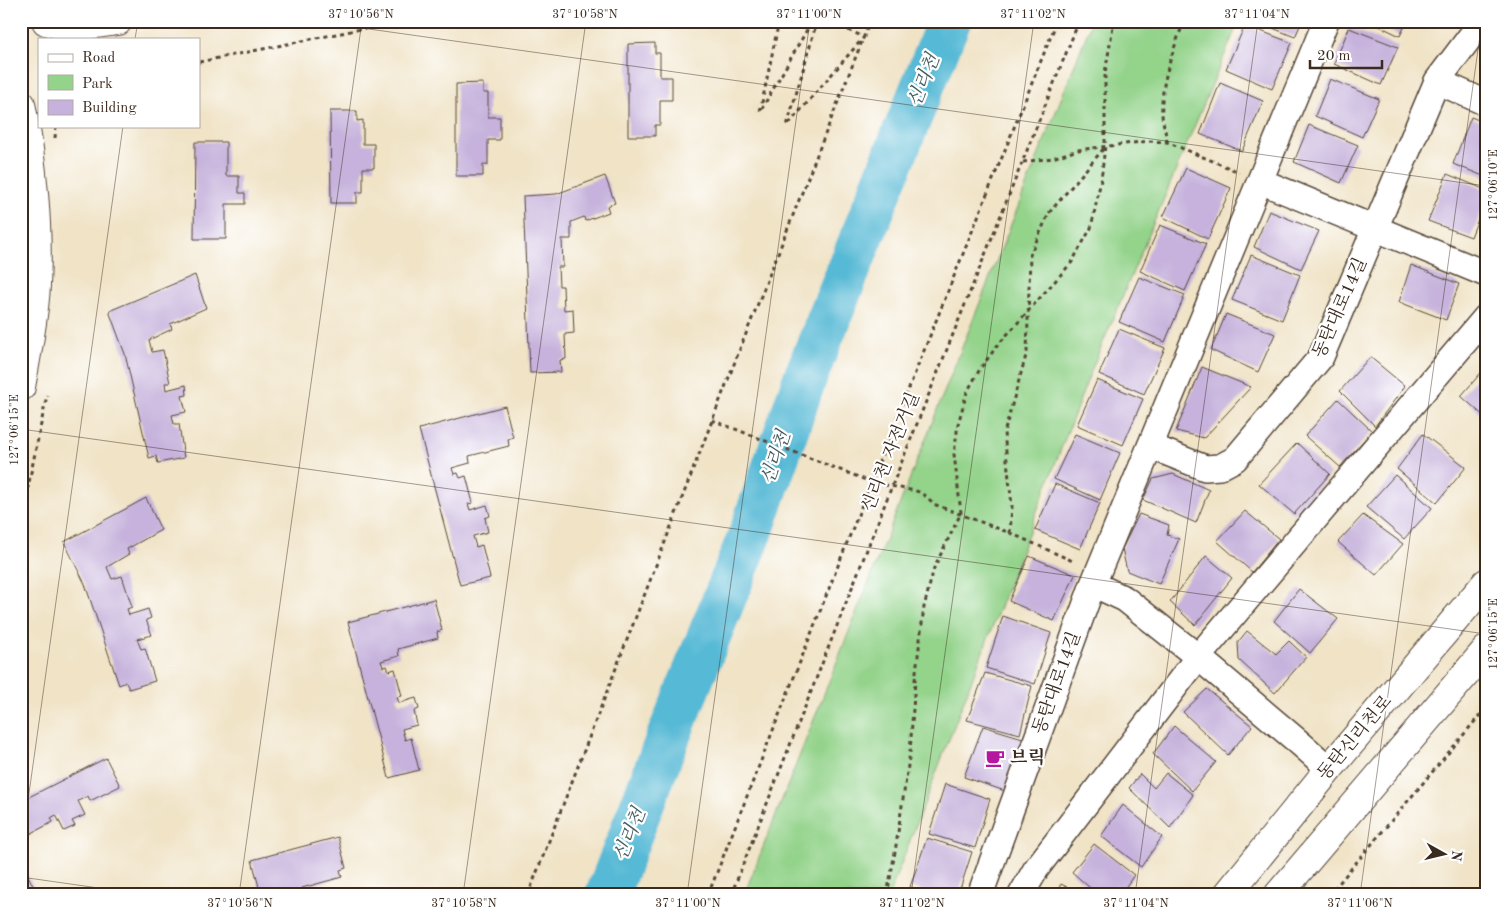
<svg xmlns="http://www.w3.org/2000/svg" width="1507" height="916" viewBox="0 0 1507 916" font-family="'Old Standard TT','Noto Serif KR',serif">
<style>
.green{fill:#93d38a;stroke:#677e54}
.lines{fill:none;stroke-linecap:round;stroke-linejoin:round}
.river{stroke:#57b9d5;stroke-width:44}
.building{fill:#c6b2dc}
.minor-casing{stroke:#564637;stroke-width:28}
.tertiary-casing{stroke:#564637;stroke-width:30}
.secondary-casing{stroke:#564637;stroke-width:30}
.path{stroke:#564637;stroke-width:3;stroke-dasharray:4 4;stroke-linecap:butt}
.minor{stroke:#fff;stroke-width:25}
.tertiary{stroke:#fff;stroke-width:28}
.secondary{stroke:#fff;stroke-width:28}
.ticks{fill:none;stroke:#3b2a1e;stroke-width:1;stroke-opacity:0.45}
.labels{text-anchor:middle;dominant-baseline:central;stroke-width:4.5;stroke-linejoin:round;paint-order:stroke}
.street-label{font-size:18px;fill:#3b2a1e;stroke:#fff}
.poi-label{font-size:18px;font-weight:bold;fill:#3b2a1e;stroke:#fff;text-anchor:start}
.water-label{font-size:19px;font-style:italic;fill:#455c5e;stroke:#fff}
.neatline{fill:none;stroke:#3b2a1e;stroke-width:2}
.ticks-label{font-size:12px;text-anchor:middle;fill:#3b2a1e}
</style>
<rect width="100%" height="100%" fill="#fff"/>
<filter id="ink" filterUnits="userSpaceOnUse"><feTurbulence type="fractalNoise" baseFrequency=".02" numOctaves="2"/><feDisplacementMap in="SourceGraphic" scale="10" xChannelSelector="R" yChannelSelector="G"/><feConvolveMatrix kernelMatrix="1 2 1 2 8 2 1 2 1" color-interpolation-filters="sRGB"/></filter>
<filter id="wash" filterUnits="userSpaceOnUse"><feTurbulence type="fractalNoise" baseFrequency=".0096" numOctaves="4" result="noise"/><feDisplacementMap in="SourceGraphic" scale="20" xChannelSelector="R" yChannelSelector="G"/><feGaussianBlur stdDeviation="1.12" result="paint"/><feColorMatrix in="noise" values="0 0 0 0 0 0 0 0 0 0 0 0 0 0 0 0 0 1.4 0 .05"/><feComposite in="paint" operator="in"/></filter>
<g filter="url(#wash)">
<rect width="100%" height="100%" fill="#f0e3c6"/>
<path class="green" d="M1092,21H1239L1091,371L889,895H744Z"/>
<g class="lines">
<path class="river" d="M607,895L669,735L750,535L805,378L949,21"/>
</g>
<g id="blocks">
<path class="building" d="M1255,21H1302L1295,37Z
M1369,21H1407L1400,36Z
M1245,25L1292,43L1272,89L1226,69Z
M1349,28L1398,47L1381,85L1334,64Z
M655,43V53H660V77H672V100H660V125H655V136H628V44Z
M1330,79L1379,99L1362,137L1315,116Z
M483,83V93H488V117H500V140H488V165H483V176H456V84Z
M1220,83L1263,101L1242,151L1200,134Z
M330,111H357V121L363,120V144H374V168H363V192H357V203H331Z
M1471,117L1486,123V177L1453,164Z
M1309,125L1358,145L1341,183L1294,162Z
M195,142H226V176H239V193H245V204H226V239H194Z
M1186,168L1231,188L1208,239L1163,217Z
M1447,174L1486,190V199L1471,237L1428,221Z
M605,176L615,203L607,206L609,212L585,221L584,217L571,222V239H562L563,267H558L559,286H563L564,310L573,309L574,333L565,334L566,359L560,360L561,372L530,373L523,196L556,194Z
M1269,211L1319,231L1301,269L1254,247Z
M1160,225L1206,244L1185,291L1140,271Z
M1251,255L1300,275L1282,320L1232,300Z
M1411,265L1459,284L1446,320L1399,302Z
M195,275L206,308L170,324L172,329L149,340L152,352L163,350L170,383H165L166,390L186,385L187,395L182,396L186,412L172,415L174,424H179L184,458L158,463L156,456L149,458L125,354L109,311Z
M1139,277L1185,295L1165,342L1119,322Z
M1226,314L1275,334L1258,372L1211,350Z
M1119,329L1165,348L1144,394L1099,374Z
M1370,357L1405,386L1375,426L1340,391Z
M1202,367L1251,387L1204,438L1176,431Z
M1486,367V418L1461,396Z
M1097,380L1143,399L1123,445L1077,425Z
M1338,399L1372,431L1340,467L1305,436Z
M505,406L513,437L508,439L509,446L469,456L470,463L452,468L454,474L458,473L460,478L466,476L473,503L468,504L470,510L487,505L490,516L485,518L488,532L473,536L476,547L482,545L490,578L460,585L419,429Z
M1075,434L1120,453L1100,500L1054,479Z
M1423,434L1466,467L1437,503L1397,469Z
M1297,443L1330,474L1294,514L1259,484Z
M1173,474L1209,490L1196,523L1143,500L1153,479Z
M1395,475L1432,508L1404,539L1366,507Z
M1055,484L1100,503L1080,549L1035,530Z
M146,498L161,530L127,549L129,554L107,567L112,579L122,576L132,607L127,609L129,615L148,609L151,618L146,620L152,635L137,639L141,649L145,648L155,681L129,689L126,682L119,685L85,584L64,542Z
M1245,511L1279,539L1252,572L1217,541Z
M1139,514L1169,525L1167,535L1179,539L1159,584L1127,571L1122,549Z
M1363,515L1403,544L1376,575L1338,542Z
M1029,556L1075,575L1054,621L1009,601Z
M1206,556L1232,578L1195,625L1170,602Z
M1299,589L1338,619L1310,653L1274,621Z
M434,599L442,630L437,632L438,638L398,649L399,656L381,661L383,667L387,666L389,671L395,669L402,696L397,697L399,703L416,698L419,709L414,711L417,725L402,729L405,740L411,738L419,770L389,778L348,622Z
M1003,616L1051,633L1035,684L986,668Z
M1247,631L1276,654L1289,641L1306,657L1275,693L1239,660L1238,642Z
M985,673L1032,686L1020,734L967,720Z
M1207,689L1252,726L1228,755L1183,712Z
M983,726L1026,739L1005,791L964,777Z
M1174,726L1216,762L1192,791L1153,754Z
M106,758L120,786L90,801L88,796L78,801L85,815L72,821L75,826L64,831L56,815L51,818L53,822L28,835L26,829L21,831V801Z
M1166,773L1193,795L1170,828L1129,788L1140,774L1154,788Z
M945,784L990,799L975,848L929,834Z
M1123,805L1162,837L1141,867L1101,836Z
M338,837L346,868L340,870L342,877L302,888L303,894L301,895H261L252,860Z
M927,838L972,852L958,895H935L910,887Z
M1094,844L1134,875L1120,895H1098L1072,872Z
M21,861L34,888L28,891L30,895H21Z
M1061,884L1082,895H1055Z"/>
</g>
</g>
<g filter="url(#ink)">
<use href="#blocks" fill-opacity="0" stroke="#564637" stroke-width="1"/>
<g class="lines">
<g class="minor-casing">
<path id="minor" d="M1437,81L1486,103
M1260,181L1486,274
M1150,446L1205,468L1220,467L1235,459L1321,357L1437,81L1471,36L1486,26
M1093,584L1125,599L1198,657L1302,745L1329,769
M980,895L1093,584L1326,21
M1021,895L1036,869L1198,657L1486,317"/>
</g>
<g class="tertiary-casing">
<path id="tertiary" d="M21,104C33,160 39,229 36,286C34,320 27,354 21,387"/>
</g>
<g class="secondary-casing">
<path id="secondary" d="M46,21L69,28L118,21
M1227,895L1329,769L1486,583
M1278,895L1486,650"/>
</g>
<path class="path" d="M779,21L760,112L812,21
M817,21L787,126L864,37L827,21
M199,62L400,21
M55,138L56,126
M1167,142C1166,133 1163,124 1162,115C1160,83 1173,51 1184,21
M1023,162L1052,158L1078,150L1148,141L1167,142L1239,172
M712,420L871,482L920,492L936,505L1010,533L1075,562
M21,521L47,395
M1010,533L1012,506L1004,433L1027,352L1030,255L1049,213L1105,147
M528,895L736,359L870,21
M708,895L871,482L1057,21
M731,895L892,486L1079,21
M887,895L895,852L910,752L915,680L924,607L934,568L961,513L954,454L958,424L967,392L980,369L997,346L1072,262L1091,228L1101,180L1105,146V73L1114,21
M1329,895L1486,708"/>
<use href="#minor" class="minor"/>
<use href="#tertiary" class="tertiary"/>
<use href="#secondary" class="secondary"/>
</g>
</g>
<path class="ticks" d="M312,21L1486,186M135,39L138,21M21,429L1486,634M21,850L123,126M21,877L148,895M239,895L362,21M463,895L586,21M687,895L810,21M911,895L1034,21M1135,895L1258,21M1360,895L1482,21"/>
<defs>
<g id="cafe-bare" transform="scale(1.5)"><path d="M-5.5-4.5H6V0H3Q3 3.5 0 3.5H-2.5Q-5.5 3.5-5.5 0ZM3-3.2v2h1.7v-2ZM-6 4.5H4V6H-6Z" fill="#b5179e" stroke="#fff" stroke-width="2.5" paint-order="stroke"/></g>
</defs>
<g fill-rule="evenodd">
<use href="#cafe-bare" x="995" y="758"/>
</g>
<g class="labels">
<g class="street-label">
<text transform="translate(1340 308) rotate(-66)">동탄대로14길</text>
<text transform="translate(891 452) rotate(-68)">신리천 자전거길</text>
<text transform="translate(1057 683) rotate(-70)">동탄대로14길</text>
<text transform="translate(1355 738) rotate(-50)">동탄신리천로</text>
</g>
<g class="poi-label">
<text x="1010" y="758">브릭</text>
</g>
<g class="water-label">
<text transform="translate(925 81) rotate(-68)">신리천</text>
<text transform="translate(777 458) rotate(-71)">신리천</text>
<text transform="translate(631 835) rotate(-68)">신리천</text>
</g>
</g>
<rect width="1507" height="916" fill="none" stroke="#fff" stroke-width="55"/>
<rect x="38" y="38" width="162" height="90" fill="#ffffff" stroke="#b1aaa5"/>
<rect x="48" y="54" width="25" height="8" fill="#ffffff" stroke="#b1aaa5"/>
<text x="82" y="62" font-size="15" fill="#3b2a1e">Road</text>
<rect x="48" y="75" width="25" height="15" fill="#93d38a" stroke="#b1aaa5"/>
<text x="82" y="88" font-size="15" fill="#3b2a1e">Park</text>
<rect x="48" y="100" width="25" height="15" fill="#c6b2dc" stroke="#b1aaa5"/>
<text x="82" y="112" font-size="15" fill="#3b2a1e">Building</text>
<g transform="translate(1444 854) rotate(98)" stroke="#ffffff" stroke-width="4" paint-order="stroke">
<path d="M0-4L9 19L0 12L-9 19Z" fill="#3b2a1e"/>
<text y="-8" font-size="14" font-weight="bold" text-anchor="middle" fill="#3b2a1e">N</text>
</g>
<path d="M1310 60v8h72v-8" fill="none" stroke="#3b2a1e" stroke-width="2.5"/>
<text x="1317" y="60" font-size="15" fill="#3b2a1e" stroke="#ffffff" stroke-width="4" paint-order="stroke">20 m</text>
<rect x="28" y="28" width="1452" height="860" class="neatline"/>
<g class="ticks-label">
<text x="361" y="18">37°10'56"N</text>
<text x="585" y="18">37°10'58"N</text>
<text x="809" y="18">37°11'00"N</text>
<text x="1033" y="18">37°11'02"N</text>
<text x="1257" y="18">37°11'04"N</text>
<text transform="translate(1493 185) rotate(-90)" y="4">127°06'10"E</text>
<text transform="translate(14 430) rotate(-90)" y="4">127°06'15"E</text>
<text transform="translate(1493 634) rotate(-90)" y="4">127°06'15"E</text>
<text x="240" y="907">37°10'56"N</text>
<text x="464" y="907">37°10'58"N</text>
<text x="688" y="907">37°11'00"N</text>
<text x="912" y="907">37°11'02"N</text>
<text x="1136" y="907">37°11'04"N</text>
<text x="1360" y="907">37°11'06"N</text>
</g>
</svg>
